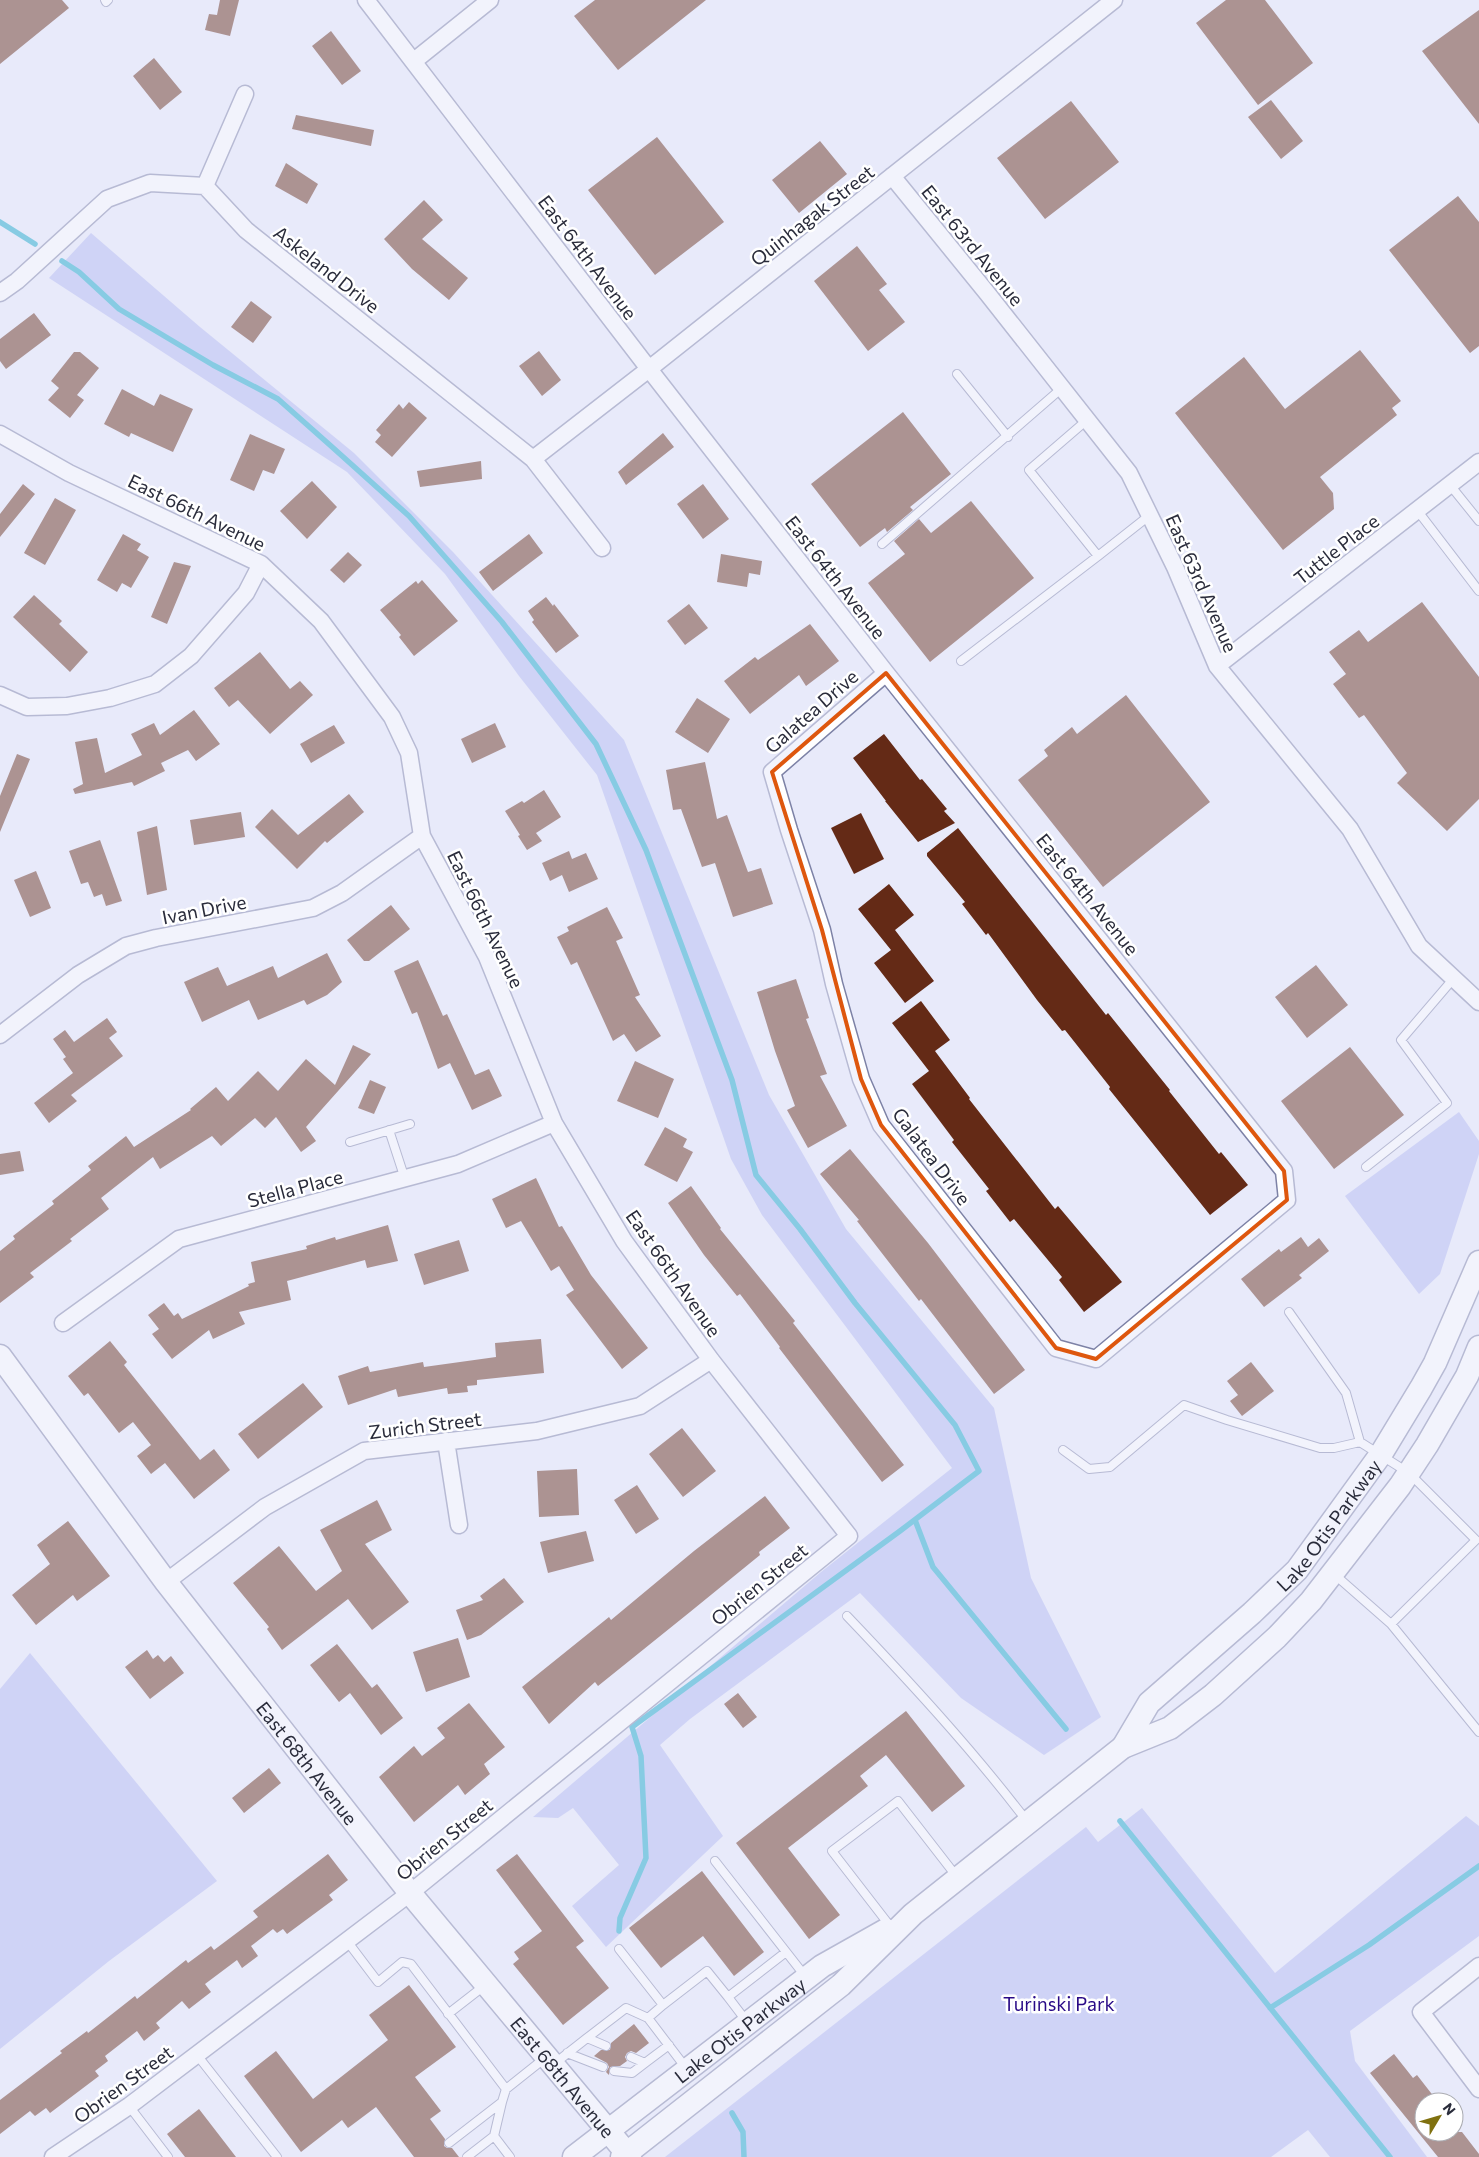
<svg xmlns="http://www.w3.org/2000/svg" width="1479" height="2157" viewBox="0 0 1479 2157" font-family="Commissioner,sans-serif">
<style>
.green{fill:#b2b9f1}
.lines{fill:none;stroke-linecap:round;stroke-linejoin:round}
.stream{stroke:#12a7c8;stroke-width:5.5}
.building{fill:#642a16}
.lane-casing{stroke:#7d82a6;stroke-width:10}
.street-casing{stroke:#7d82a6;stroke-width:19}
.secondary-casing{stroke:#7d82a6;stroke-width:25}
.lane{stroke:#fff;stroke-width:8}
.street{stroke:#fff;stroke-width:16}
.secondary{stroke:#fff;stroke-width:22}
.marked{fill:none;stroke:#de570e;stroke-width:4;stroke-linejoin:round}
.labels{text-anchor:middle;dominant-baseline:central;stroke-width:5;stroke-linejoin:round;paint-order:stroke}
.street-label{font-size:19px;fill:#2a2c3b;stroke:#fff}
.park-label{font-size:19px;fill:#290a87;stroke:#fff}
</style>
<rect width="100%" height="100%" fill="#e8eafa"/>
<path class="green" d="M91,233L200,327L354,453L453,552L624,740L769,1095L846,1229L994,1408L1031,1578L1101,1717L1044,1755L961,1698L860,1593L690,1719L660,1745L723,1836L606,1947L572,1906L619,1865L573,1808L558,1818L533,1817L821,1572L952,1468L762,1215L731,1159L597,775L519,676L445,574L347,472L49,278Z
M1459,1112L1479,1141V1154L1440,1274L1419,1294L1345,1196Z
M30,1653L217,1881L109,1961L0,2049V1689Z
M1142,1808L1275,1973L1466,1816L1479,1826V1936L1350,2031L1355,2061L1427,2157H1330L1308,2130L1271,2157H665L1086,1827L1098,1842Z"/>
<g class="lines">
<path class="stream" d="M0,222L35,244
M62,261L79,272L119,309L213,365L278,399L331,446L409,516L502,622L596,744L646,850L732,1080L756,1175L800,1229L855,1303L955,1425L979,1471L900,1531L632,1727L641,1756L646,1858L620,1918L619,1931
M915,1520L933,1567L1066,1729
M1120,1821L1390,2157
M1270,2008L1369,1945L1479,1866
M732,2113L743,2132L744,2157"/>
</g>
<path class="building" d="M0,0H62L69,8L0,64Z
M220,0H239L230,36L205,30L209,14L217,15Z
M595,0H706L618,70L574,16Z
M1226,0H1265L1313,63L1258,105L1196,23Z
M1479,10V124L1422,51Z
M331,31L361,71L342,85L312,46Z
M154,58L182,92L160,110L133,76Z
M1271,100L1303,141L1281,159L1248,117Z
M1071,101L1119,162L1045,219L997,158Z
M296,115L374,130L371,146L292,129Z
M657,137L724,222L655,275L588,190Z
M820,141L847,174L799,213L772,180Z
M286,163L318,184L307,204L275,186Z
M1458,196L1479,222V346L1470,353L1389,250Z
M424,200L443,220L422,239L468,278L449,300L412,269L384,239Z
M857,246L887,284L879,290L905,322L868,351L814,281Z
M251,301L272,317L253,343L231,327Z
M34,313L51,335L6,369L0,361V339Z
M1360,350L1401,401L1392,408L1397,415L1320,477L1333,493L1334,509L1283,550L1175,413L1244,357L1285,409Z
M539,351L561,380L542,396L519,366Z
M74,352H80L99,368L77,395L84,400L70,418L48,400L59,388L51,381Z
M122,389L154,406L160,394L193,409L173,452L131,433L129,437L104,424Z
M409,402L427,418L392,457L375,442L381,435L376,430L399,404L403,409Z
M903,412L951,474L910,507L913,510L887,532L885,528L860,547L811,484Z
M663,433L674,447L626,485L618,472Z
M250,434L285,449L274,474L263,470L254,491L230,480Z
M481,461L482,479L420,487L417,471Z
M312,481L337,507L307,539L280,511Z
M23,484L35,494L0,537V514Z
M703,484L729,519L703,539L677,504Z
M55,498L76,510L45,565L24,553Z
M971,501L1034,578L930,662L868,583L905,554L894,541L919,519L931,533Z
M123,534L141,544L137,550L149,557L131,588L122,583L117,592L97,580Z
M529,534L543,553L493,591L479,572Z
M348,552L362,565L344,583L330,570Z
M721,554L762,561L760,575L749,573L747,587L717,582Z
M174,562L191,566L167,624L151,617Z
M422,580L458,621L414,656L399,637L401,635L380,610L416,581L418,584Z
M34,595L62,621L59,624L88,652L70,672L13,617Z
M546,597L553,606L554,604L579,636L556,653L532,622L534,620L528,611Z
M1422,602L1479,677V799L1447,831L1397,783L1407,773L1364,715L1359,718L1333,684L1346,674L1329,652L1359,630L1368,642Z
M689,604L708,628L685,645L667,621Z
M810,624L839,661L806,686L799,675L750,714L724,681L755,657L758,660Z
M260,652L290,689L300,681L313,695L270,734L238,700L229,707L214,688Z
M1126,695L1210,802L1103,887L1018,780L1048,756L1044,750L1072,727L1077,734Z
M697,698L730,719L708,753L675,732Z
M194,710L220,744L196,761L188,750L161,763L165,771L134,786L132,782L75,794L73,789L83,784L75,742L97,738L105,773L142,755L131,734L154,723L160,735Z
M495,723L506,747L472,763L461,739Z
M334,725L345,743L311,763L300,744Z
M884,734L920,780L922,779L947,809L944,811L955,823L918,842L885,801H886L853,758Z
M17,754L30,759L0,832V796Z
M705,762L717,819L727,815L748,872L761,868L773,904L733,917L715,863L702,867L681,809L673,810L666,770Z
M544,790L561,817L536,833L542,841L527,850L518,836L520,835L505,811L522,801L524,803Z
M349,794L364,812L327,843L325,841L297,869L255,827L272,809L298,835Z
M241,812L245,837L194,845L190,820Z
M861,813L884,859L854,874L831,828Z
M157,826L167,890L147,895L137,832Z
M958,828L1106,1015L1108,1013L1170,1090L1169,1091L1219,1154L1221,1152L1248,1185L1210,1215L1109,1089L1110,1087L1065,1030L1062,1031L1037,1000L988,933L986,935L962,904L965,902L927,856V853Z
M100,840L122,901L106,906L102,894L94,897L88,882L81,884L69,851Z
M569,851L572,859L586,853L598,879L569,892L562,875L550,881L542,863Z
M36,871L51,908L30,917L14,880Z
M889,884L914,915L895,930L934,981L905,1003L874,963L891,950L858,909Z
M391,905L410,929L369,961H364L347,940Z
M607,907L623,938L616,941L640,995L635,997L661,1036L636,1052L624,1034L613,1041L577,962L571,965L557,937L569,931L567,927Z
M327,953L342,982L327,995L307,1005L304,1000L258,1020L249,1000L202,1022L184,982L218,967L227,986L273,966L278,978Z
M418,960L443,1016L447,1014L475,1075L489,1069L502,1096L472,1110L450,1063L438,1069L417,1012L412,1014L394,971Z
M1316,965L1348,1005L1307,1038L1275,997Z
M796,979L809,1018L806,1019L827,1074L820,1076L847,1126L808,1148L787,1110L795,1106L775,1051L757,992Z
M921,1001L950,1040L935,1051L970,1098L969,1099L1055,1209L1058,1206L1122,1282L1084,1312L1059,1280L1062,1277L1014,1219L1010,1222L986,1191L989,1189L952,1142L954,1140L912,1084L929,1071L892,1023Z
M107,1018L117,1032L109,1038L123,1056L71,1095L77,1101L49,1123L34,1103L73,1073L63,1059L66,1057L53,1039L65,1030L74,1042Z
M353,1045L371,1054L306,1127L316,1141L301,1152L276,1117L265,1128L255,1118L221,1146L212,1136L160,1169L153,1157L101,1198L109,1209L70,1239L72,1241L30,1273L34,1277L0,1303V1251L15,1239L13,1236L54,1204L52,1201L91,1170L88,1166L126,1136L134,1147L191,1110L190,1109L216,1087L228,1101L258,1071L278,1091L306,1059L335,1085Z
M1350,1047L1404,1115L1334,1169L1281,1101Z
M635,1061L674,1079L658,1118L617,1101Z
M370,1080L386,1087L374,1114L358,1108Z
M665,1127L687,1139L683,1147L693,1152L677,1182L644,1165Z
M850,1149L928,1243L1025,1370L994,1394L921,1299L919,1301L857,1221L859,1220L820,1174Z
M20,1151L24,1171L0,1175V1154Z
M536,1178L559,1227L562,1226L591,1275L648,1348L622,1369L566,1295L574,1290L559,1266L551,1271L521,1221L506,1228L492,1199Z
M691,1186L721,1228L720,1229L795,1321L793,1323L904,1465L882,1482L779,1348L780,1347L740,1294L737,1296L704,1255L668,1203Z
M388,1225L398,1261L367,1268L365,1260L287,1281L291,1300L239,1312L245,1324L213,1339L209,1330L172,1359L152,1334L159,1329L148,1315L164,1303L174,1316L178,1313L182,1319L249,1286L248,1284L255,1282L251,1262L307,1249L306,1246L335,1237L336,1240Z
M1301,1237L1308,1247L1319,1238L1329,1251L1299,1275L1302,1278L1264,1307L1241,1279L1279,1249L1281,1252Z
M459,1240L469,1271L424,1285L414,1254Z
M541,1339L544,1373L477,1380V1385L467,1386L468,1392L448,1394L447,1388L398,1397L396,1389L348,1405L338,1376L368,1366L370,1372L423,1362L424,1367L496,1357L495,1343Z
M110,1341L127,1362L124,1365L200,1460L214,1449L230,1470L194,1499L165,1463L151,1474L137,1456L151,1445L133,1422L119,1433L88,1393L84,1396L68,1376Z
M1251,1362L1274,1391L1242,1416L1230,1401L1238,1395L1227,1381Z
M303,1383L323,1407L258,1459L238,1434Z
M682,1428L716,1471L683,1497L649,1454Z
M577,1469L579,1515L539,1517L537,1471Z
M637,1485L659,1519L636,1534L614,1500Z
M765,1496L790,1528L759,1552L760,1555L690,1612L598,1686L595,1682L549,1724L522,1687L609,1617L611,1620L694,1551Z
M377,1500L392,1530L365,1544L409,1602L372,1630L348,1599L282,1650L267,1629L269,1627L233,1583L279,1546L316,1591L342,1571L320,1530Z
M68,1521L110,1576L77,1601L73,1595L36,1625L12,1595L50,1564L37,1545Z
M586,1531L594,1561L548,1573L540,1542Z
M504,1578L524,1602L481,1635L467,1640L456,1610L483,1600L480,1596Z
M458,1638L470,1677L426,1692L413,1652Z
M337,1644L372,1688L377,1684L403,1718L381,1735L350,1693L339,1702L310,1665Z
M147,1650L153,1659L158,1655L164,1662L171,1656L184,1673L150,1699L125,1667Z
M738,1693L757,1717L743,1728L724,1704Z
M469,1703L505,1747L484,1764L490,1774L465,1795L458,1785L414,1822L379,1777L414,1746L422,1756L445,1738L437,1728Z
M906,1711L965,1786L932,1812L886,1755L860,1776L868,1786L788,1848L840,1915L809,1939L736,1843Z
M269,1768L281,1783L244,1813L232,1798Z
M328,1854L348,1880L329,1895L333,1900L287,1934L283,1929L277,1933L273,1929L251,1946L258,1956L242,1968L237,1960L205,1984L211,1992L189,2009L182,2001L156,2023L160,2028L144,2041L137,2031L105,2056L108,2061L95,2071L99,2076L50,2113L46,2108L35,2116L30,2111L0,2134V2100L62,2053L60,2051L87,2031L88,2033L135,1996L137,1999L186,1960L188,1963L211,1946L214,1950L258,1917L253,1911Z
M517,1854L584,1941L576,1947L609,1988L563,2025L513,1964L519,1959L514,1952L542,1931L496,1870Z
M702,1871L764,1952L734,1976L703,1936L661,1968L629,1928Z
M409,1985L456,2047L415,2077L441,2111L430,2119L445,2139L444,2146L447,2148H452L459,2157H414L376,2107L348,2128L342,2120L301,2152L244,2076L276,2051L313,2099L388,2040L369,2015Z
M634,2024L649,2043L636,2053L631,2051L627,2053L625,2057L627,2061L620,2066L610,2067L609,2075L606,2072L609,2067L607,2063L594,2056L601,2050H610L611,2043Z
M1394,2054L1413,2078L1417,2075L1438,2102H1424V2132H1462L1479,2154V2157H1438L1370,2073Z
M199,2109L226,2144L236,2157H185L167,2134Z"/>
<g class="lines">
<g class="lane-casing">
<path id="lane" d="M105,0L106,2L108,0
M957,374L1008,437
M1087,420L1029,470L1098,556L1150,515
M1450,485L1479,521
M1417,510L1479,591
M882,544L1062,388
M961,661L1098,556
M389,1130L405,1179
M350,1142L410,1124
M1366,1167L1447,1103L1401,1040L1454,978
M1289,1312L1346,1393L1360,1442L1409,1473L1476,1540L1391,1624L1334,1574
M1063,1450L1089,1469L1110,1467L1184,1405L1227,1420L1320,1448H1334L1360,1442
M847,1616C909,1681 971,1748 1026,1820
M1391,1624L1479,1732
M715,1861L805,1976
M890,1926L832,1851L898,1801L957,1877
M347,1941L378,1982L402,1962L411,1964L506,2089L502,2102L449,2143
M619,1949L663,2005L707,1971L728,1997
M663,2005L648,2018L686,2068
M448,2014L484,1986
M747,2022L728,1997L786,1952
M587,2038L626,2008L648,2018
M567,2053L603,2067
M197,2055L277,2157
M631,2057L645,2063L669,2045
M554,2064L587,2038L606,2046
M614,2071L632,2073L645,2063
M506,2089L545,2058
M129,2106L168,2157
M494,2136L510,2157
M467,2157L494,2136L502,2102"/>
</g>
<g class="street-casing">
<path id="street" d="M366,0L649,369L886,673L1284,1171L1287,1200L1096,1359L1056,1348L881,1125L861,1079L834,984L822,930L789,830L772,772L886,673
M414,61L490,0
M892,176L987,293L1129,473L1175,567L1217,666L1350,829L1419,946L1479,1002
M205,186L245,94
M0,293L17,281L107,199L150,183L205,186L246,230L533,459L602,548
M0,434L69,473L261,564L321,621L392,717L409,753L422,836L487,957L554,1123L624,1241L711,1360L849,1536L410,1893L129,2106L53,2157
M533,459L649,369L1114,0
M1217,666L1479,462
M0,695L27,707L67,706L110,698L155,684L191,656L246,593L261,564
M0,1035L78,975L126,946L156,938L313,908L342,893L422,836
M63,1323L179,1239L458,1164L554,1123
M446,1441L459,1525
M166,1582L265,1507L364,1451L537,1431L640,1406L711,1360
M1479,1966L1421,2012L1479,2089"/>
</g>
<g class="secondary-casing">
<g id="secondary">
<path id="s1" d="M0,1356L166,1582L410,1893L630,2157"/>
<path id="s2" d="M1123,1747L1149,1703L1252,1613L1297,1570L1381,1454L1421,1388L1435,1363L1479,1262"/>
<path id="s3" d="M574,2157L822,1966L886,1930"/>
<path d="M622,2157L841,1985L913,1914L1123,1747L1170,1728L1213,1695L1277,1637L1311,1601L1400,1486L1427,1445L1467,1376L1479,1347"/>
</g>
</g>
<use href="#lane" class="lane"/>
<use href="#street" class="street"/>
<use href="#secondary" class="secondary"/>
</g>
<path d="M0 0H1479V2157H0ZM886,673L1284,1171L1287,1200L1096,1359L1056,1348L881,1125L861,1079L822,930L772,772Z" fill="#e8eafa" fill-opacity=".55" fill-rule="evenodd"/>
<path class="marked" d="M886,673L1284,1171L1287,1200L1096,1359L1056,1348L881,1125L861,1079L822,930L772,772Z"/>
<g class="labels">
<g class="street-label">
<text transform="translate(812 215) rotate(-38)">Quinhagak Street</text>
<text transform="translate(973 245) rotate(51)">East 63rd Avenue</text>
<text transform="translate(588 257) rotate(53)">East 64th Avenue</text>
<text transform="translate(327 269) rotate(38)">Askeland Drive</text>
<text transform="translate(197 512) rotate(26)">East 66th Avenue</text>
<text transform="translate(1336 549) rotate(-38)">Tuttle Place</text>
<text transform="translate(836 577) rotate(52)">East 64th Avenue</text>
<text transform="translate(1202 583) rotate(66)">East 63rd Avenue</text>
<text transform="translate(811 711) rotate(-41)">Galatea Drive</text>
<text transform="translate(1088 894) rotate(51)">East 64th Avenue</text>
<text transform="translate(204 909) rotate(-11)">Ivan Drive</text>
<text transform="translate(486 919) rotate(64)">East 66th Avenue</text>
<text transform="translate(932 1156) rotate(53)">Galatea Drive</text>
<text transform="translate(295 1188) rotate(-15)">Stella Place</text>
<text transform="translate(674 1273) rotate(55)">East 66th Avenue</text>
<text transform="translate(425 1425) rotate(-7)">Zurich Street</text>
<text stroke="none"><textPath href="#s2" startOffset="305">Lake Otis Parkway</textPath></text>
<text transform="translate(759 1584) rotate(-39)">Obrien Street</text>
<text stroke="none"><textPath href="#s1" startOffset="510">East 68th Avenue</textPath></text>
<text transform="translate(444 1839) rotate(-39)">Obrien Street</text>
<text stroke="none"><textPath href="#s3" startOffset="209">Lake Otis Parkway</textPath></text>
<text stroke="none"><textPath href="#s1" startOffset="915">East 68th Avenue</textPath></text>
<text transform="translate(123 2084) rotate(-36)">Obrien Street</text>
</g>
<g class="park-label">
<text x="1059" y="2003">Turinski Park</text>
</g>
</g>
<g transform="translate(1439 2117) rotate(52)"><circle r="24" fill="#ffffff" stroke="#aaabb1"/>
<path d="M0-4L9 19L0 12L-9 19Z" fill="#807110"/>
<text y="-8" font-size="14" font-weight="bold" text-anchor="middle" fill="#2a2c3b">N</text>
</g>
</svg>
